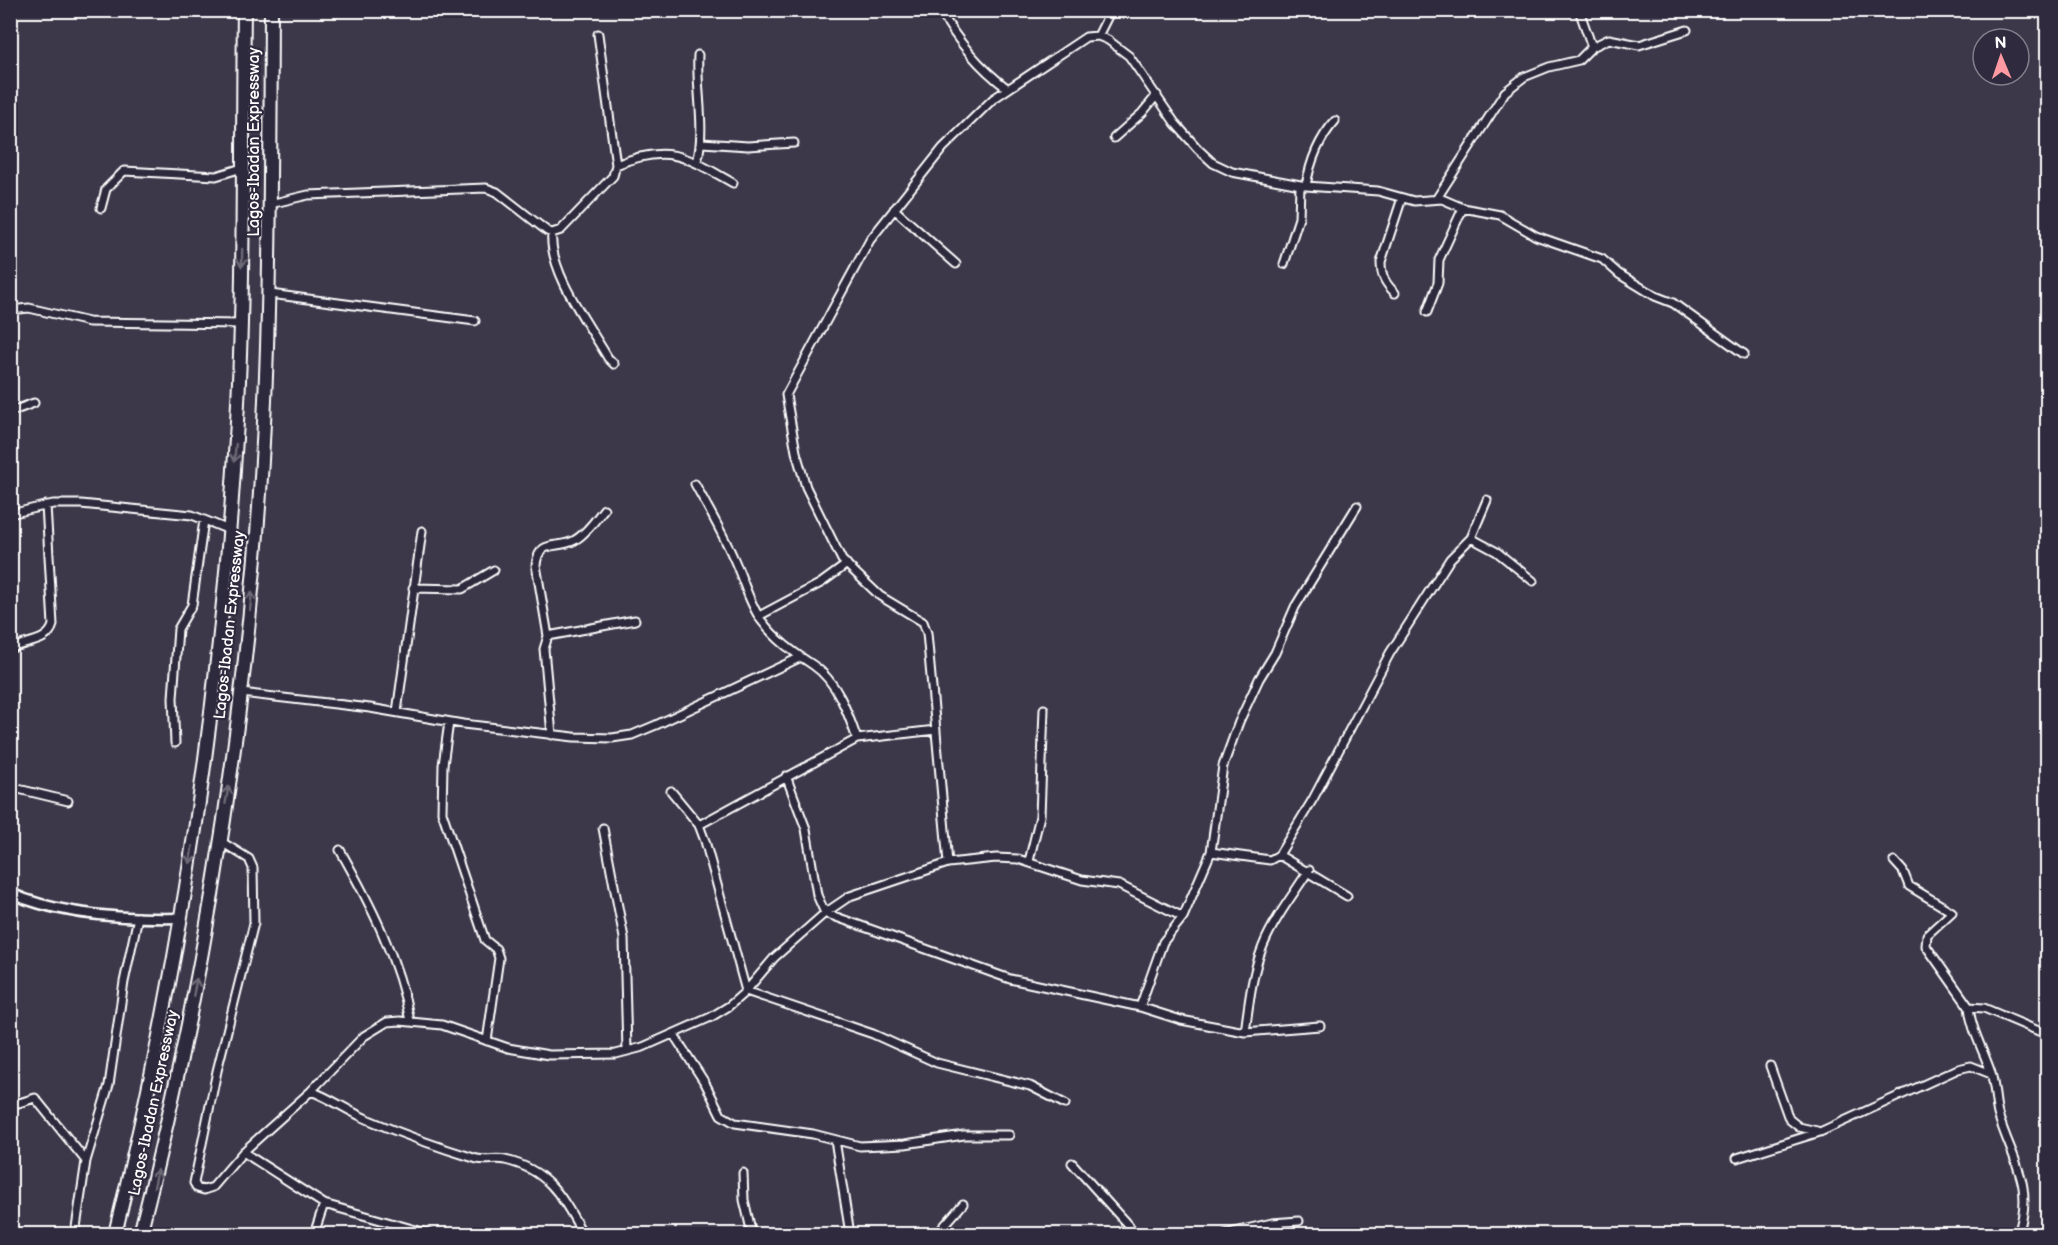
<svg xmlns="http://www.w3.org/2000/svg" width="2058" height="1245" viewBox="0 0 2058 1245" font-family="'Balsamiq Sans',sans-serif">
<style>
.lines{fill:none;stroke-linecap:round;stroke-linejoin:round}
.minor-casing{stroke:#fff;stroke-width:11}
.tertiary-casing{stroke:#fff;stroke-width:13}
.motorway-casing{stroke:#fff;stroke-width:16}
.minor{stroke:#2f2a3d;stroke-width:7}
.tertiary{stroke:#2f2a3d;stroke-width:8}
.motorway{stroke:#2f2a3d;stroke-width:12}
.oneway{stroke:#6d6a77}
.labels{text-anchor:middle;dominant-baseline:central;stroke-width:4.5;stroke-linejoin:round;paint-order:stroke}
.street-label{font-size:16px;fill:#fff;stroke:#2f2a3d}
</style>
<rect width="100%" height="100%" fill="#3c3749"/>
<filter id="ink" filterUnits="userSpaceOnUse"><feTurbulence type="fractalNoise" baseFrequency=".0167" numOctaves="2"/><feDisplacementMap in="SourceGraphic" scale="12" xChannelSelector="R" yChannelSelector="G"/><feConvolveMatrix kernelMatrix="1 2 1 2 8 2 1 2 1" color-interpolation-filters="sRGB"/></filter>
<g filter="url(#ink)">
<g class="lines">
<g class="minor-casing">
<path id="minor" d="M940,10C957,41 980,68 1008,89
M1579,10L1592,47
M1098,36L1111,10
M1114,138L1142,113L1157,95
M702,143L748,146L794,143
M697,163C706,127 696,91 698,55
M616,165C669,143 687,157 733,183
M1306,186C1310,162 1318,140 1335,121
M1437,198L1505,92L1524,77L1549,67L1579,60L1592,47L1609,39L1639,45L1687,30
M270,204L308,195L486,188L497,192L547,231L552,233L561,230L613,176L616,165L598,34
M101,208L106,189L124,171L216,176L242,168
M894,209L956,264
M552,233C548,271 589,325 608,358L614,364
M1284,264L1299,218L1300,186
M1395,293C1385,283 1381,276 1381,262L1402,198
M270,294L475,321
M10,310L29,308L89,322L242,324
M1427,312L1438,283L1439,260L1463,208
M10,412L34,403
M695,484C708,508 722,532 733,557C743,578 748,601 761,620C776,640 793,652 813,665C837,681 848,713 857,739
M10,514L53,504H81L192,515L229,530
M1471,538L1497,552L1533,581
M413,588L462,589L494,570
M759,616L821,583L847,564
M548,636L536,565C539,538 558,550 575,540C587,533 596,519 604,509
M10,649C26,641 48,643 53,625L46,505
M241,693L370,708L463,724L574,737L612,738L632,735L656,725L799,658
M397,712L422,531
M449,722L443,765L442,812L485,940L496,949L499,958L487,1041
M552,735L544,649L548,636L635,620
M175,743L173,698L178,629L192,605L204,520
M786,776L806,829L817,895L825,913L1010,979L1140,1007L1181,1020L1245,1032L1320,1026
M10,787L68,801
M671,791L699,825L705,841L746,991
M699,825L857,739L936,730
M603,828L624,938L627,1051
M220,841L249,859L253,868L254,923L217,1071L194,1183L197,1188L204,1190L213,1187L243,1152L311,1091L364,1036L387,1022L400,1021L442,1025L508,1048L549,1055L616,1054L643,1047L711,1017L729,1006L746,991L774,958L825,913L850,896L948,863L996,858L1018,859L1082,880L1119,885L1183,917
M340,850C370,903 399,960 410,1021
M1211,852L1270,860L1279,855L1313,799L1390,653L1450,559L1471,538L1487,500
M1279,855L1347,896
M1029,861L1040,816L1044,709
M1894,861L1903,871L1909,886L1952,912L1927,935L1926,946L1969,1007
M948,863L927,633L923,622L880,596L842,560L806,487L796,452L786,395L870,240L943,148L993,99L1086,37L1098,36L1108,40L1129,56L1175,123L1198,149L1213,163L1232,172L1306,186L1378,191L1414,201L1442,199L1463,208L1500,215L1536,236L1602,259L1619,274L1655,296L1673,303L1744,354
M746,991L873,1034L937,1063L1030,1086L1065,1104
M1140,1007L1163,942L1183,917L1211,852L1223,766L1239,722L1259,679L1275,653L1295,607L1357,506
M1245,1032C1249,1003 1252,973 1263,946C1274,919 1293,895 1309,870
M674,1035L705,1083L721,1115L735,1123L813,1134L860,1146L905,1144L964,1135H1009
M1770,1066L1789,1119L1799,1127L1817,1131
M311,1091C332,1099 348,1111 369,1120C404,1135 441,1148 477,1159C487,1161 497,1158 505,1160C550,1170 563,1199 583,1234
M10,1102L19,1103L35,1098L86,1161
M835,1140L850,1234
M243,1152L324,1204L430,1234
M1737,1158L1820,1132L1958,1069L1971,1066L1991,1074
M1072,1163L1136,1234
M743,1173L744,1200L752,1234
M75,1234L86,1161L109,1085L124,982L138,917
M314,1234L324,1204
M937,1234L963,1204
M1225,1234L1272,1223L1299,1221
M2018,1234C2035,1184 2012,1161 1998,1114C1995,1101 1995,1086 1991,1073C1984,1051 1971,1030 1969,1007L1984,1008L2048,1035"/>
</g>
<g class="tertiary-casing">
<path id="tertiary" d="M10,893C61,916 126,919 180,918"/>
</g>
<g class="motorway-casing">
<path id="motorway" d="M115,1234C179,974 220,706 236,438C245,296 242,153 244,10
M140,1234C196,1016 234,793 254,569C271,383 270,197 271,10"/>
</g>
<use href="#minor" class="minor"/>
<use href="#tertiary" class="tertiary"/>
<use href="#motorway" class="motorway"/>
</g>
<defs><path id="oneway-shaft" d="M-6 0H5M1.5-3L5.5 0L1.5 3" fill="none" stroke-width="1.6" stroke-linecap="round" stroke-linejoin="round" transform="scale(1.5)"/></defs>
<g class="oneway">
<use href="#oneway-shaft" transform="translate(242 258) rotate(91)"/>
<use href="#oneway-shaft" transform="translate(235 453) rotate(95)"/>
<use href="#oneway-shaft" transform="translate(251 601) rotate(-84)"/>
<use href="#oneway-shaft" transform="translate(227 795) rotate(-80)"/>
<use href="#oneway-shaft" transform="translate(191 855) rotate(99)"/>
<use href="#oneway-shaft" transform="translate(195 987) rotate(-79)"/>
<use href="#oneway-shaft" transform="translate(156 1178) rotate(-78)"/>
</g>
</g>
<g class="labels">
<g class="street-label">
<text transform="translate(254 142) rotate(-90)">Lagos-Ibadan Expressway</text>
<text transform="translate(230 625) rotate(-84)">Lagos-Ibadan Expressway</text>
<text transform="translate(154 1103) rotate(-78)">Lagos-Ibadan Expressway</text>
</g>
</g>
<rect width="2058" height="1245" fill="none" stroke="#2f2a3d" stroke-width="36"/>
<rect x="18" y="18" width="2022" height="1209" fill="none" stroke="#fff" stroke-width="2" filter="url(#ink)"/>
<g transform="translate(2001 57) rotate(358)"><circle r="28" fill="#2f2a3d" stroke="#827f8b" stroke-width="1.5"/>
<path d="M0-4.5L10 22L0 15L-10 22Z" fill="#ff9aa2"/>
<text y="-9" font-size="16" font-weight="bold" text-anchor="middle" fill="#ffffff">N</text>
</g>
</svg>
